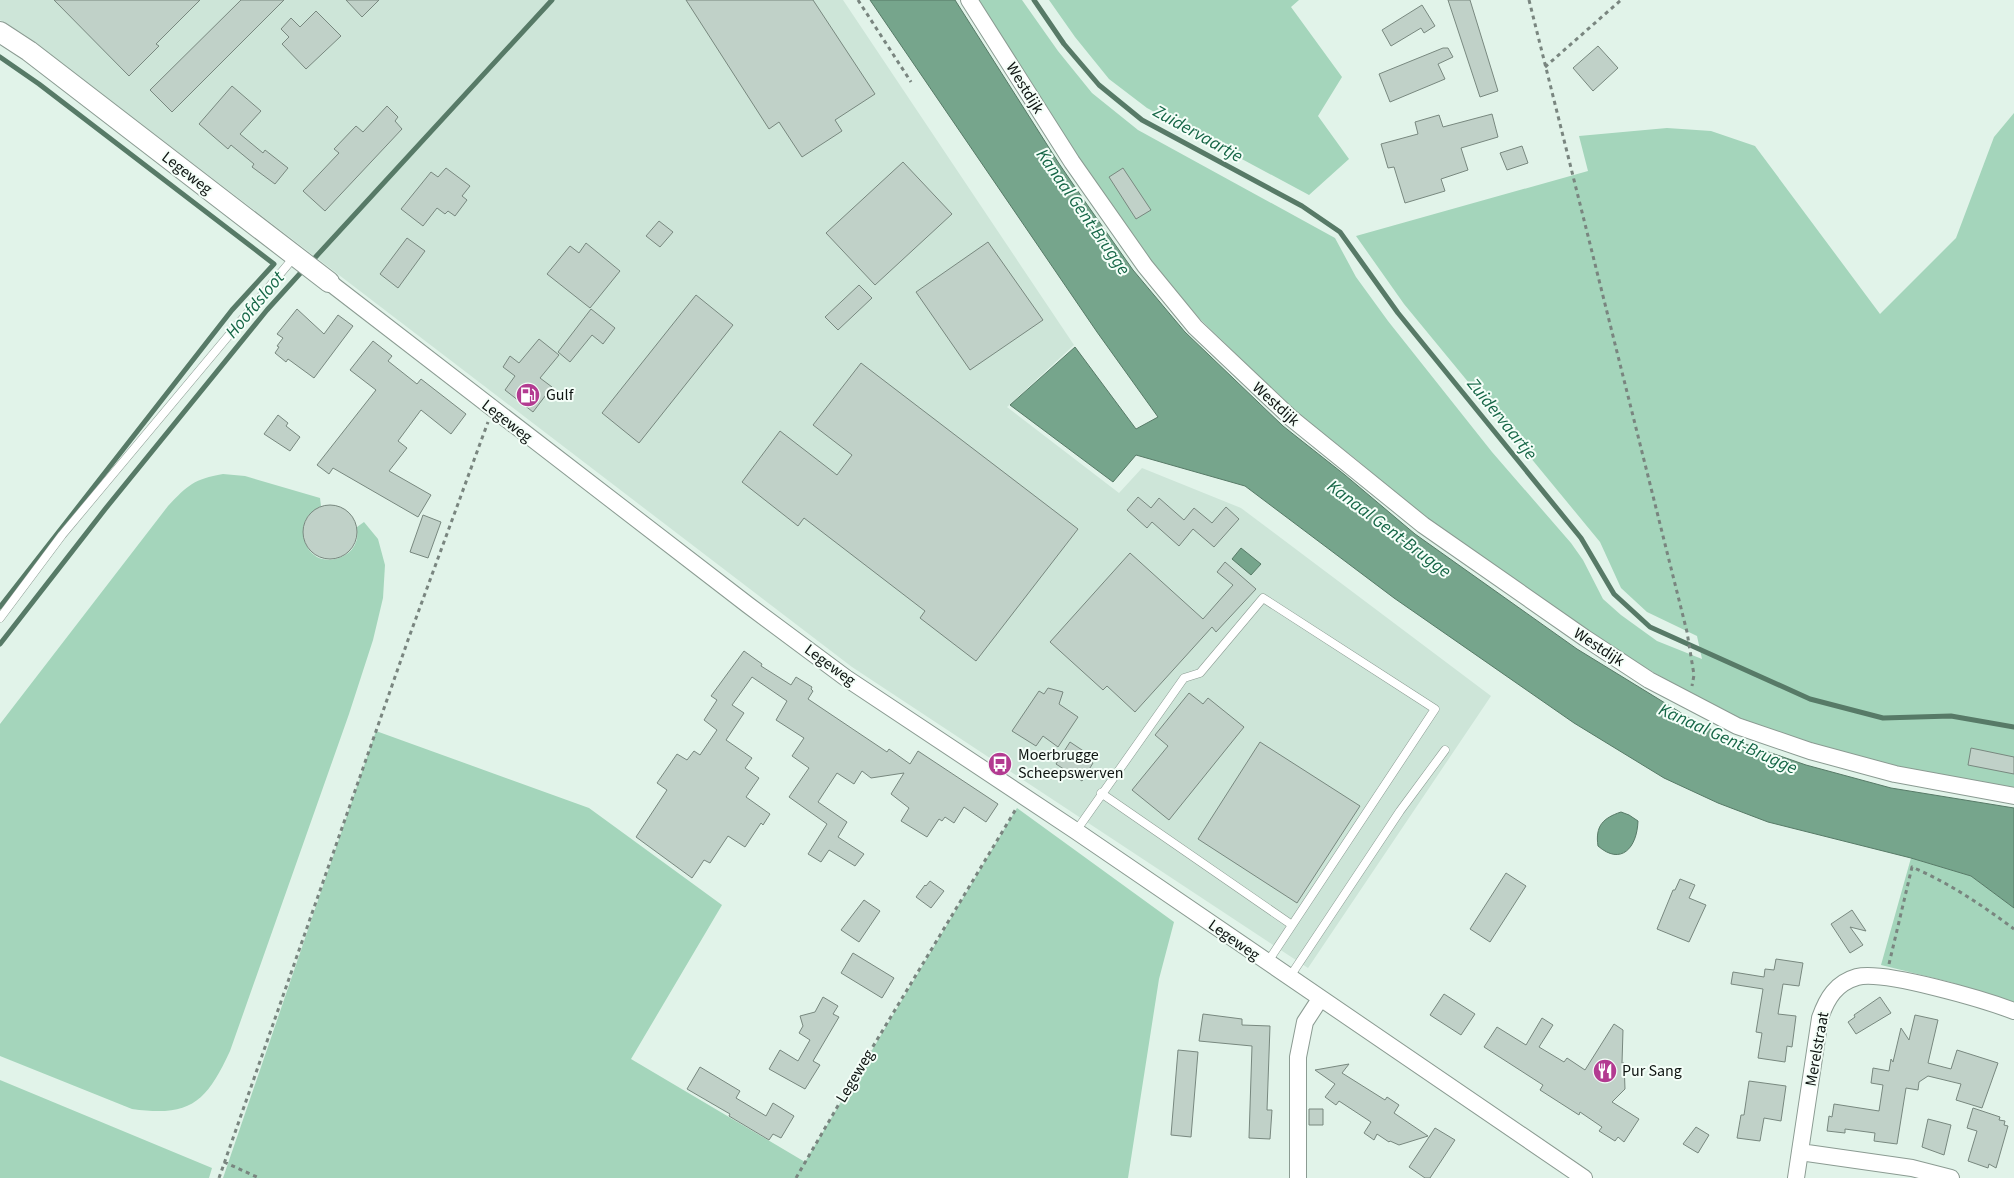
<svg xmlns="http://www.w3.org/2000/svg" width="2014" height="1178" viewBox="0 0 2014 1178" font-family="'Source Sans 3',sans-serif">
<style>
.built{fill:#cde5d8}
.green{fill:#a4d5bb}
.water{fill:#76a58c;stroke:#577a67}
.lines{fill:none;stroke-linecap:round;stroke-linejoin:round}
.stream{stroke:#577a67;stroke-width:5}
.building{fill:#c0d1c8;stroke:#78887f}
.service-casing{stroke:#8b9b92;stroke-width:9}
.minor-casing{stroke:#8b9b92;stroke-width:18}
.tertiary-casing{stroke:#8b9b92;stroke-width:22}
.path{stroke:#79857f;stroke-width:3;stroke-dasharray:4 4;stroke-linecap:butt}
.service{stroke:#fff;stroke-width:8}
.minor{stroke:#fff;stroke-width:16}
.tertiary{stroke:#fff;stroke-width:20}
.labels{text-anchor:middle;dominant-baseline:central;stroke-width:4;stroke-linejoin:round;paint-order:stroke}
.street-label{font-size:16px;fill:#0e1411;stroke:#f4fef8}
.poi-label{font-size:16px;fill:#0e1411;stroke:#f4fef8;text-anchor:start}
.water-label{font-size:18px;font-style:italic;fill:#156646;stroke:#f4fef8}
</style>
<rect width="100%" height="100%" fill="#e1f3e9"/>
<path class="built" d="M0,0H843L1074,345L1007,407L1119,493L1142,468L1241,508L1491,696L1308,968L852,667L25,35L0,20Z"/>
<path class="green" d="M978,0H1022L1058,51L1092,93L1138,130L1335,238L1356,277L1388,321L1492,452L1571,543L1583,560L1603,599L1621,615L1657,641L1702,659L1697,636L1647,612L1621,588L1600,542L1404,304L1356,236L1588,171L1579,136L1667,128L1711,131L1755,146L1880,314L1956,238L1994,137L2014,113V789L1895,770L1738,722L1587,633L1427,519L1357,460L1295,411L1200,319L1149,259L1076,155Z
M1049,0H1299L1291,7L1342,77L1318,116L1349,159L1309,195L1147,108L1109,79L1075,37Z
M223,474L245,476L320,498L321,506C317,509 311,512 308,516C299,528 303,549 317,557C330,564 351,557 356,542C358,538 357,531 357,527L364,522L378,539L385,565L383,598L373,640L349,714L230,1051C206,1103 190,1117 132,1109L0,1056V724L168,506C188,485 194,479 223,474Z
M376,731L589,808L722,905L631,1059L805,1162L1017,808L1174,922L1159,979L1128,1178H223Z
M1911,858L1971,876L2014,908V1003L1950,982L1881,965Z
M0,1080L212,1168L209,1178H0Z"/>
<path class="water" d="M870,0H955L1060,165L1086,203L1133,270L1185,332L1283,426L1345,475L1415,534L1577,649L1696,722L1731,739L1806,765L1891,788L2014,808V908L1971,876L1911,858L1768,822L1718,803L1664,778L1574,723L1394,598L1245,486L1136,455L1113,482L1010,405L1075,347L1136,429L1158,417L1097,332Z
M1241,548L1261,564L1251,575L1232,559Z
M1621,812L1629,815L1638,821C1637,848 1621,866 1598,846C1595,826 1603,818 1621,812Z"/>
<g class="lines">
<path class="stream" d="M1034,0L1064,44L1099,85L1142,120L1302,206L1340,232L1398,313L1581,538L1614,594L1650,627L1810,699L1883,718L1951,716L2014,727
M0,57L39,84L274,264L232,310L0,607
M311,262L552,0
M0,644L106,508L267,310L305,268"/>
</g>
<path class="building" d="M54,0H200L156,44L159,46L129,76Z
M241,0H284L172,112L150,90Z
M346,0H379L362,17Z
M686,0H813L875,94L835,120L842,131L802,157L779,122L769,129Z
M1448,0H1470L1498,91L1480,97Z
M1422,5L1435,26L1424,33L1421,28L1391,46L1382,30Z
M316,11L341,36L306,69L282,44L289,37L281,29L291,18L300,27Z
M1598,46L1618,68L1593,91L1573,68Z
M1443,48H1448L1453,57L1438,64L1445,79L1390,102L1379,74Z
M232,86L261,111L240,134L263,153L265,150L288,168L275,184L252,167L254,164L231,145L228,149L199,124Z
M387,106L398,117L395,121L402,129L325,211L303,191L339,153L334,149L356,126L363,132Z
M1492,114L1498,137L1461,148L1468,170L1441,179L1445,191L1405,203L1394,167L1388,168L1381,144L1418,134L1415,122L1439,115L1443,127Z
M1522,146L1528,163L1507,170L1500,153Z
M903,162L952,214L875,285L826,233Z
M446,168L470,186L462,196L467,200L455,216L448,211L445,214L437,208L423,226L401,209L431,172L438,177Z
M1123,168L1151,210L1136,219L1109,177Z
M659,221L673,232L660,247L646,236Z
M407,238L425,251L398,288L380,274Z
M988,242L1043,320L970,370L916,292Z
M586,243L620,271L590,308L547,274L570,246L579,253Z
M859,285L872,298L838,330L825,317Z
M696,295L733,325L639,443L602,413Z
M297,309L324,334L338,315L353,326L314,378L288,359L286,362L275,353L279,347L277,346L283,338L277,334Z
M591,309L615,328L603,344L592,335L570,362L558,352Z
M539,339L559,355L540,378L552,387L533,412L505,390L515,376L503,367L510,356L519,363Z
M373,341L392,356L388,361L417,384L421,379L466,414L451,434L421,410L398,441L407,448L389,471L431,495L418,517L333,468L329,474L317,465L376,390L350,370Z
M861,363L1078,529L976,661L920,618L925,611L804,518L798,526L742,482L780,431L837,475L852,455L813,425Z
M278,415L288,423L286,426L300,437L290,451L264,434Z
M1138,497L1151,508L1159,498L1184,520L1194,508L1212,523L1226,507L1239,519L1214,547L1193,529L1179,546L1152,522L1147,528L1127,510Z
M303 532a27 27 0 1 1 54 0a27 27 0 1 1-54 0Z
M423,515L441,522L428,558L410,552Z
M1130,553L1203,619L1233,585L1217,572L1225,562L1256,589L1216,632L1212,627L1135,712L1107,686L1103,690L1050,642Z
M744,651L762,664L761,666L791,685L796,677L812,687L811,689L813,691L808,699L887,752L889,749L910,764L918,751L998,804L986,822L964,807L954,823L945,817L942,821L939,819L927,837L901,821L909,808L891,794L904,773L871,778L862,771L854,784L837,773L818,802L847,822L838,837L864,854L855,866L829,850L821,862L808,854L827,824L789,797L809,768L792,756L804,738L776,720L787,701L752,677L732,705L744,713L726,740L752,758L745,768L759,778L746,797L770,814L763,825L761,823L745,847L728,836L710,863L704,860L692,878L636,837L667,790L657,783L677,754L687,760L694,751L700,755L717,730L704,720L717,700L711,696Z
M1048,688L1063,692L1059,704L1078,717L1058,747L1043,736L1036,746L1012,731L1039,691L1044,694Z
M1189,693L1203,704L1208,698L1244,727L1169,820L1132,790L1168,746L1155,735Z
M1070,742L1091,756L1089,760L1093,763L1082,781L1056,764Z
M1260,742L1360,806L1297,903L1198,839Z
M1971,748L2014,757V774L1968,765Z
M1506,873L1526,886L1490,942L1470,929Z
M1680,879L1695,885L1689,898L1706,905L1689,942L1657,929L1673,890H1675Z
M930,881L944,891L931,908L916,897L925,885L926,886Z
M864,900L880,911L859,942L841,930Z
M1852,910L1866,931L1850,927L1863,945L1850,953L1831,924Z
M853,953L894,978L882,998L841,973Z
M1776,959L1803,963L1799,986L1783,984L1778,1014L1796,1016L1792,1047L1787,1046L1785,1062L1758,1058L1762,1033L1756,1032L1763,989L1731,984L1733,972L1764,977L1765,969L1774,970Z
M1444,994L1475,1014L1461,1035L1430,1015Z
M823,997L838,1006L833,1014L839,1017L813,1061L820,1065L805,1089L769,1069L780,1050L798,1061L810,1040L799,1033L803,1026L800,1016L815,1012Z
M1880,997L1891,1013L1856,1034L1848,1022L1855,1017L1854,1015Z
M1203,1014L1242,1019V1025L1270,1026L1267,1110H1272L1270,1139L1249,1138L1252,1046L1199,1041Z
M1915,1015L1938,1020L1928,1063L1951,1069L1957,1050L1998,1063L1982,1108L1956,1100L1961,1084L1928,1076L1919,1082L1918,1090L1906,1088L1897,1144L1874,1141L1875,1133L1845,1129V1133L1827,1131L1829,1116L1832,1117L1834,1104L1879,1111L1883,1085L1871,1083L1873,1068L1889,1071L1891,1059L1893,1062L1901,1028L1909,1040Z
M1542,1018L1553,1025L1539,1047L1564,1062L1567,1058L1585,1070L1614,1024L1623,1030L1622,1063H1624L1625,1089L1612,1102L1639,1119L1624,1142L1618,1137L1615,1141L1599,1131L1602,1127L1580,1112L1579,1115L1540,1090L1543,1085L1484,1047L1497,1027L1526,1045Z
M1178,1050L1198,1052L1191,1137L1171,1135Z
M1349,1064L1342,1073L1385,1100L1387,1097L1399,1105L1394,1113L1428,1136L1399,1145L1390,1141L1389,1142L1377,1134L1374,1140L1364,1133L1371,1122L1339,1101L1336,1105L1325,1097L1335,1084L1315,1070Z
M700,1067L740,1091L736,1098L766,1116L773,1103L794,1116L781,1138L773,1134L769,1140L729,1116L730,1114L687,1089Z
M1749,1081L1786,1086L1781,1121L1764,1118L1760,1141L1737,1138L1741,1115H1744Z
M1973,1108L2000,1117L1999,1120L2005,1121L2004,1125L2008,1126L1996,1168L1989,1164L1988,1168L1968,1161L1977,1131L1967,1128Z
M1309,1109H1323V1125H1309Z
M1928,1119L1951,1125L1944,1155L1922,1147Z
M1696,1127L1709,1135L1698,1153L1683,1144Z
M1435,1128L1455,1140L1430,1178H1425L1409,1167Z"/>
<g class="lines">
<g class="service-casing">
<path id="service" d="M0,618L62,535L295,256
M1101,793L1292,925
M1076,831L1184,678L1200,673L1263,598L1435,709L1267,963
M1289,978L1400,811L1445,750"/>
</g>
<g class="minor-casing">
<path id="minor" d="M969,0L1072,162L1145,266L1195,327L1291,418L1423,525L1585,638L1649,680L1737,726L1810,751L1895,774L2014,796
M329,282L748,605L846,678L1076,831L1584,1178
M1800,1152L1912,1168L1951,1178
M1298,1178V1057L1305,1022L1320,999
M1796,1178L1820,1018C1827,998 1836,983 1857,977C1884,970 1985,1000 2014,1011"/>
</g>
<g class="tertiary-casing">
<path id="tertiary" d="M0,32L29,51L329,282"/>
</g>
<path class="path" d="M858,0L911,82
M1529,0L1687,632L1694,675L1692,686
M1545,67L1621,0
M1889,964L1912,867C1949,883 1982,905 2014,929
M224,1162L259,1178
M219,1178L408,640L488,422
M796,1178L857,1073L1016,809"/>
<use href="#service" class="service"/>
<use href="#minor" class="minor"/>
<use href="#tertiary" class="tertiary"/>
</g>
<defs>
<g id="fuel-disc" transform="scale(1.25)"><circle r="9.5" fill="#b33b91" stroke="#f4fef8"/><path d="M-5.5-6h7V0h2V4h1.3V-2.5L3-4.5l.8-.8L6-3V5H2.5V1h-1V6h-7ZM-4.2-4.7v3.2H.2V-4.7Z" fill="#fff"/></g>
<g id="bus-disc" transform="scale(1.25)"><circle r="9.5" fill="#b33b91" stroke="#f4fef8"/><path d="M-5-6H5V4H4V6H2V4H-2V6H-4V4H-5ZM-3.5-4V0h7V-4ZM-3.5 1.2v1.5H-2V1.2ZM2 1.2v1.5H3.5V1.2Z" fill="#fff"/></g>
<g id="restaurant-disc" transform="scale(1.25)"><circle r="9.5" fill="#b33b91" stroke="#f4fef8"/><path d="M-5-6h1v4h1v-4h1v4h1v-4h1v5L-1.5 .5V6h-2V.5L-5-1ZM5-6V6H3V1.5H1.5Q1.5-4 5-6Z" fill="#fff"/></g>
</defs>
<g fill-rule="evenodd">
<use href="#fuel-disc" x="528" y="395"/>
<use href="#bus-disc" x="1000" y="764"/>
<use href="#restaurant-disc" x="1605" y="1071"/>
</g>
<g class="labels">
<g class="street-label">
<text transform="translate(1025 88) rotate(58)">Westdijk</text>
<text transform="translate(187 173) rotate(38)">Legeweg</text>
<text transform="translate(1276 404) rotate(42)">Westdijk</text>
<text transform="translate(507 421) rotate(38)">Legeweg</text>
<text transform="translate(1599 647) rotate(33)">Westdijk</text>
<text transform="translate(830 665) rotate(36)">Legeweg</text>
<text transform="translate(1234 940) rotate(35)">Legeweg</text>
<text transform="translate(1817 1049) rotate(-80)">Merelstraat</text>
<text transform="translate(855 1076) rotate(-59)">Legeweg</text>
</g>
<g class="poi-label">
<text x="546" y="395">Gulf</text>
<text x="1018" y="755">Moerbrugge<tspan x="1018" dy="18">Scheepswerven</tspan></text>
<text x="1622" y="1071">Pur Sang</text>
</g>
<g class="water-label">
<text transform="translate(1198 134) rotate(29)">Zuidervaartje</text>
<text transform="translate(1083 212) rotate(55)">Kanaal Gent-Brugge</text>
<text transform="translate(255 305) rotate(-50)">Hoofdsloot</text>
<text transform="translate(1502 419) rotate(51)">Zuidervaartje</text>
<text transform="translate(1389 529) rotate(37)">Kanaal Gent-Brugge</text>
<text transform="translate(1728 739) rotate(24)">Kanaal Gent-Brugge</text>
</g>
</g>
</svg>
